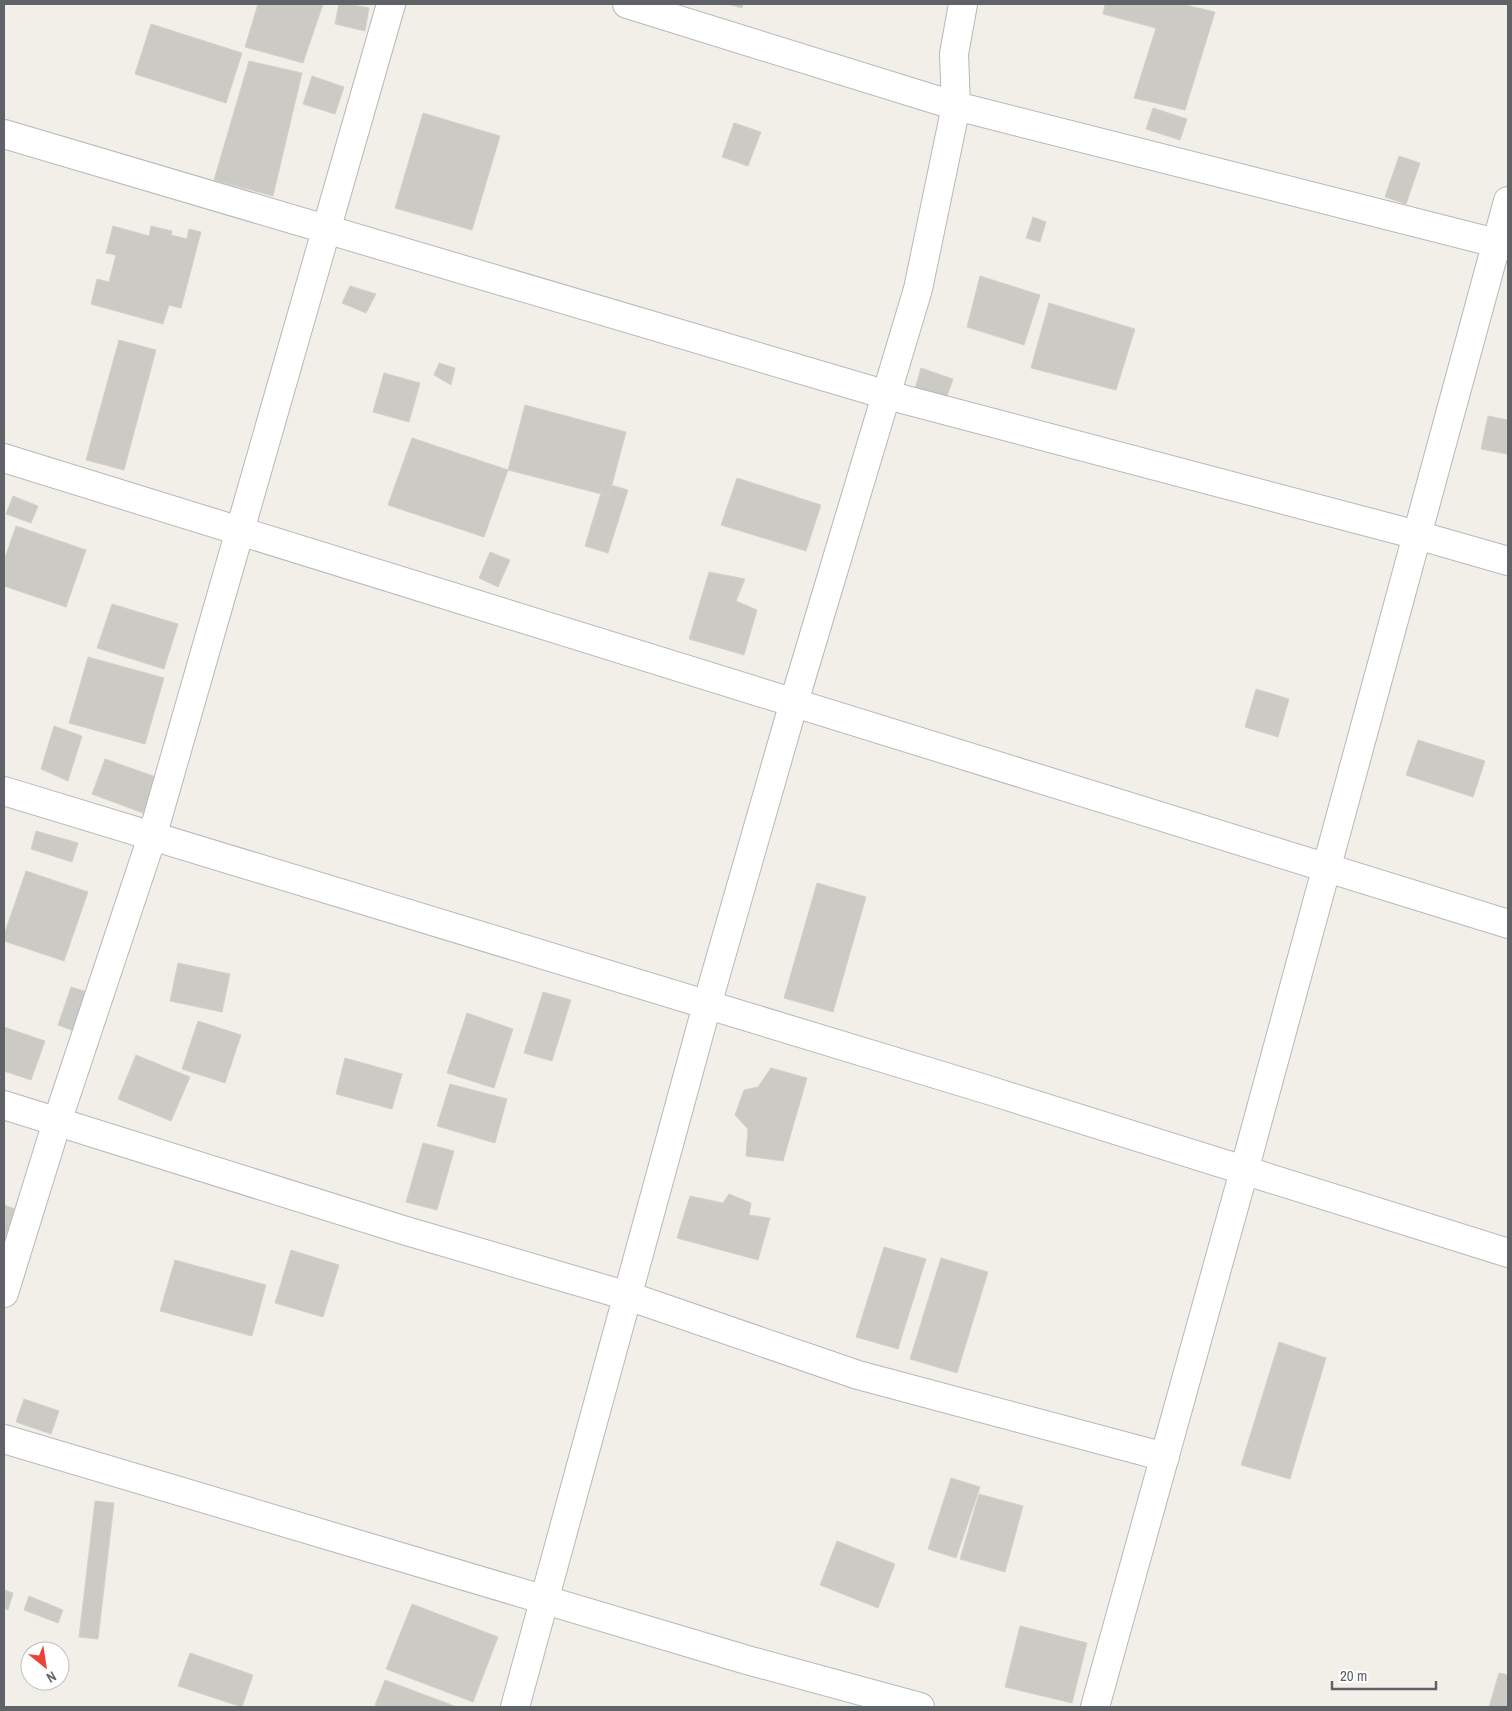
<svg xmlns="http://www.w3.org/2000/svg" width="1512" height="1711" viewBox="0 0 1512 1711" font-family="'Archivo Narrow',sans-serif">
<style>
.building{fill:#cccac5;stroke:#d6d1c6}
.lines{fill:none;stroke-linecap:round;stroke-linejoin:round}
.minor-casing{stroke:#b5b8bc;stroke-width:30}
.minor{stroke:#fff;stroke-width:28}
</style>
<rect width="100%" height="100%" fill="#f1efe8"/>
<path class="building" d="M258,4H323L303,63L245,47Z
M339,4H348L369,8L365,31L335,24Z
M728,4H743L742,8Z
M1105,4H1181L1215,12L1185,110L1134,98L1156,28L1103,14Z
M151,24L242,53L226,103L135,74Z
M249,61L302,73L273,196L214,180Z
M312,76L344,87L335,114L303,104Z
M1153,108L1187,119L1180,140L1146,129Z
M423,113L500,136L472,230L395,208Z
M734,123L761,132L748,166L722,157Z
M1399,156L1420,163L1406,204L1385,197Z
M1033,217L1046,222L1040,242L1026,238Z
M113,226L149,236L151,226L172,231L171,235L187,239L189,229L201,232L181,308L169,305L163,324L91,304L97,279L109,282L116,255L106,253Z
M980,276L1040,295L1024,345L967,327Z
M350,286L376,294L366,313L342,303Z
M1049,303L1135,329L1116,390L1031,368Z
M119,340L156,350L124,470L86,460Z
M439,363L455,368L451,385L434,375Z
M921,368L953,379L946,399L915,389Z
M384,373L420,383L409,422L373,412Z
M525,405L626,432L609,496L508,470Z
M1488,416L1508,420L1507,454L1481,449Z
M412,438L508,470L484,537L388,505Z
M737,478L821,505L806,551L721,525Z
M604,483L628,490L608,553L585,546Z
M13,496L38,506L31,523L6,514Z
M16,526L86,550L66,607L4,586V561Z
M490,552L510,560L498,587L479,578Z
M709,572L745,579L736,601L757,610L744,655L689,639Z
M112,604L178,624L164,669L97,648Z
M88,657L164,678L145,744L69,723Z
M1256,689L1289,699L1278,737L1245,727Z
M54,726L82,736L68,781L41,769Z
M1418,740L1485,761L1473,797L1406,775Z
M105,759L156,777L143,813L92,794Z
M36,831L78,843L72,862L31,849Z
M26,871L88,892L64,961L4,941V935Z
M817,883L866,897L833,1012L784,998Z
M178,963L230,974L222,1012L170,1001Z
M71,987L87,992L74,1031L58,1025Z
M543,992L571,1000L552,1061L524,1053Z
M467,1013L513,1029L494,1088L447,1073Z
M198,1021L241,1035L225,1083L182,1069Z
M4,1027L45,1041L31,1080L4,1071Z
M136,1055L190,1077L171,1121L118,1099Z
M345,1058L402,1074L392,1109L336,1094Z
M771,1068L807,1078L783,1161L746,1156L748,1129L735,1115L744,1090L758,1087Z
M450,1084L507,1099L495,1143L437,1126Z
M423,1143L454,1151L437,1210L406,1202Z
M729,1194L751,1203L749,1215L770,1218L758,1260L677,1238L690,1196L723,1203Z
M4,1205L15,1209L4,1241Z
M884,1247L926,1259L898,1349L856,1337Z
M291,1250L339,1265L323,1317L275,1303Z
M941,1258L988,1272L957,1373L910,1359Z
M175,1260L266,1285L252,1336L160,1311Z
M1279,1342L1326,1358L1290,1479L1241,1465Z
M24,1399L59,1411L51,1434L16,1422Z
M951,1478L980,1487L956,1558L928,1549Z
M979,1494L1023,1506L1005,1572L960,1559Z
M95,1501L114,1503L98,1639L79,1637Z
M837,1541L895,1564L878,1608L820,1585Z
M4,1590L13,1593L8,1610L4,1608Z
M29,1596L63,1610L58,1623L24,1610Z
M412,1604L498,1637L473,1702L386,1669Z
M1020,1626L1087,1643L1072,1703L1005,1687Z
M190,1653L253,1675L242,1707L178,1686Z
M1499,1673L1508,1675V1707H1489Z
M385,1680L457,1707H380L375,1705Z"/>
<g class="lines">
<g class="minor-casing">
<path id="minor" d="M627,4L956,106L1508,246
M4,134L887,395L1417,535L1508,561
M4,458L1508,924
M4,791L985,1089L1508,1253
M4,1105L403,1230L628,1296L858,1375L1165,1457
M4,1293L57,1122L152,837L391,4
M4,1439L747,1660L920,1707
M515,1707L707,1005L794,702L918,289L956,106L954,54L963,4
M1095,1707L1244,1171L1508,201"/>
</g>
<use href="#minor" class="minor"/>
</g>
<rect width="1512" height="1711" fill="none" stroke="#5f6368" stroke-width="10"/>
<g transform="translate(45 1666) rotate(150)"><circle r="24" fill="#ffffff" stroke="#bfc1c3"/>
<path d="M0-4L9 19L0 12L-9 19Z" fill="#ea4335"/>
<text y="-8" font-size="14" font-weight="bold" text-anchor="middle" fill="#5f6368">N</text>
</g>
<path d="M1332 1681v8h104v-8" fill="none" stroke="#5f6368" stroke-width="2.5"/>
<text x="1340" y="1681" font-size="15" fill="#5f6368" stroke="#ffffff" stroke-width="4" paint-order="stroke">20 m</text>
</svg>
